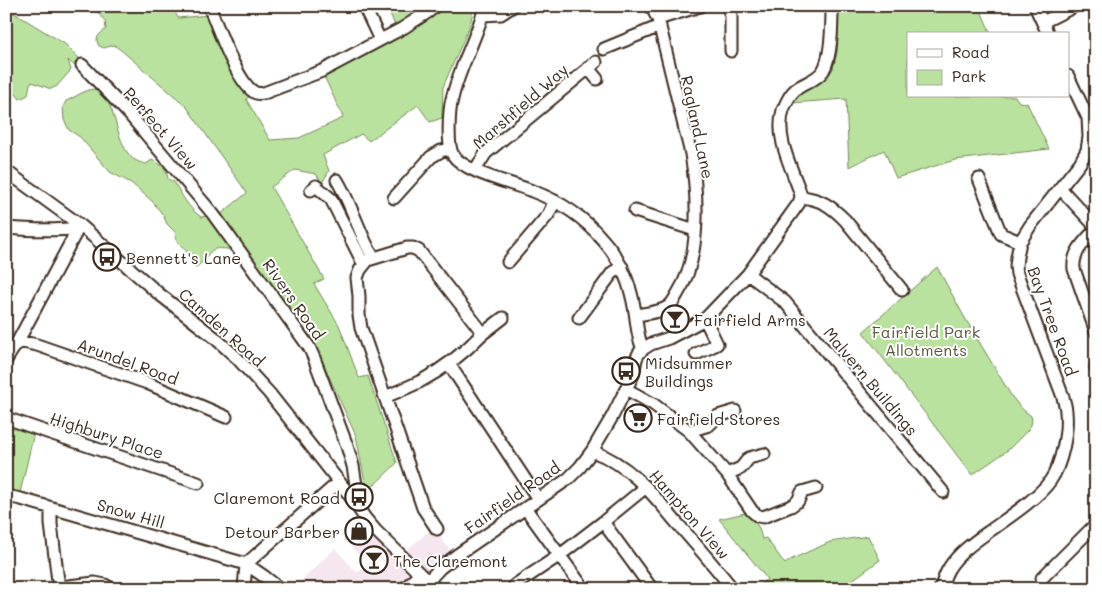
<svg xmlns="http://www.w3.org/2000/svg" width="1102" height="595" viewBox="0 0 1102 595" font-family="Mali,sans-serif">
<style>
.built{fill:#f5e6f0}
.green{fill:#b9e29e;stroke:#7a865e}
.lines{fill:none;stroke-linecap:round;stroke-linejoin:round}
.minor-casing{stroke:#3b2a1e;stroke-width:15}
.minor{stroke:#fff;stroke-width:11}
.labels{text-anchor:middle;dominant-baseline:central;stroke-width:4;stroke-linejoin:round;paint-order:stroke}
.street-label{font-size:16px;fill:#3b2a1e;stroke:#fff}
.poi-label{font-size:16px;fill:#3b2a1e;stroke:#fff;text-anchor:start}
.park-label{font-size:16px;fill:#5a583e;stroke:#fff}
</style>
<rect width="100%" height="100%" fill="#fff"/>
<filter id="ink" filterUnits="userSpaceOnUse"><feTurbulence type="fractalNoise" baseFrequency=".02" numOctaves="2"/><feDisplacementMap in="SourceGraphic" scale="10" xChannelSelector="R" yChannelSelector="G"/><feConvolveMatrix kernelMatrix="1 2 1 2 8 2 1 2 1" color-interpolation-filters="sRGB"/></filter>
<g filter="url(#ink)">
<path class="built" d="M355,519L411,577L395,589H293L335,548L357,573L368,564L343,539L353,529L349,524Z
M433,528L452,553L426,571L404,552Z"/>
<path class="green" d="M92,6H172L178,18L208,15L252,95L246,99L270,140L299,138L343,118L342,115L323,74L422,22L443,6H474L470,25L443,87L442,118L430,122L418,105L369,141L361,134L323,155L329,171L322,183L316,174L295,170L271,187L324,279L314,284L339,325L359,378L368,376L397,463L367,492L356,436L307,328L271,285L260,281L228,249C224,249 218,248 215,249C207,252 204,263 196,267L192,265L188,253L177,241L175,232L167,224L163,215L152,201L131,183L110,172L80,137L69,130L64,120L63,107L66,101C79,96 87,86 102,90C106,97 109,104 112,111C117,125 122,153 135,160C138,162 143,163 146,164L152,160C163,166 166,166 168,179L174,182C183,196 187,207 201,217L221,214L247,193L186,106L122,51L114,45L104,48L99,46C94,37 99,35 106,29L105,21Z
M387,6H428L396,28Z
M839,6H979L991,34H908V96H1015L1019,102L1027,103L1049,149L955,160L896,178L884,150L849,167L846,99L792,103L800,91L823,81L833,69L837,52Z
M6,8L65,44L82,61L78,69L68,60L71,70L57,86L51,89L32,82L30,84L28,95L20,99L6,83Z
M937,267L965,318L1012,397L1021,408L1031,416L1032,420L1031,425L1028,430L1008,450L972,475L863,332Z
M6,423L34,433L20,493L6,490Z
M745,513L748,517L750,515L759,528L762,539L766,538L785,564L792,559L830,542L868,536L880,560L840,589H755L767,579L719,519Z"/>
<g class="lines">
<g class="minor-casing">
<path id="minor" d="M209,6C217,25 238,86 256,93C259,94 260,94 264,93L322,71L403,28L428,12L435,6
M364,6L380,40
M485,6C477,38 459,67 452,99C449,110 447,146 453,155C465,173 513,183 532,191C559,201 584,217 603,240C621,260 631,286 635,312C637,324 637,337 643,349
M728,6L731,16V51
M1035,6L1048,34
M483,15L501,14L513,6
M658,19L700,6
M1043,22L1075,6
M604,49L660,26
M82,65L129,114L213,214L309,347L314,358L347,446L353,466L356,485L354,490L348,493
M588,68L597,79
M475,170L486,153L596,62
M6,171L80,225L158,293L214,337L237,358L269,393L348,493L365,518L376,531L420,574L437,589
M979,179L1001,234L1020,242
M337,180C352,205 359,233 373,257
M1060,188L1096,227
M311,190L316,186L331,199L364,265
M801,197C821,199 831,206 845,220L902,290
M394,198L431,157L441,151L450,149
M635,211L695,230
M6,228C30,230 55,231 79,228
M1096,229C1085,241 1072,252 1074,269L1096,332
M407,248H413L419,251L479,328L481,335C464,353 443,369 421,381C409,387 397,392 385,397L361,328L359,315V296L357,278L360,270L368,260Z
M508,262L548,215L555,201
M748,274L785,302L943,492
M636,315C646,313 660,313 669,306C673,303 675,298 678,293C701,258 698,195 691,154L658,19L651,6
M579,318L613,272L622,267
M481,335L503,318
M18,341L37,345L147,383L226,417
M696,354L717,344L705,319
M6,360L18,341L80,225
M449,364L538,499
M1096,367V368
M626,389L653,404L689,431L727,474L752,511L758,516L763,517L791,506L798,501L802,492L816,488
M385,397L423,508L437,529
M6,418L38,429L198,483
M689,431L709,425L718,416L735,411
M592,451C629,464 652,493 676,522C696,544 714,566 733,589
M727,474L741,468L749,458L764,454
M6,496L21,499L246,564L265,577L280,589
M51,508V524L59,589
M526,509L584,589
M603,522L652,589
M246,564L339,482
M1042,578L1096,524
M428,581L440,568L457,555L568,479L580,467L592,451L612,417L633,375L636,359L639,353L643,349L651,344L669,338L705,319L748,274L799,203L801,197L800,192C791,166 775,138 783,110C786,103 789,95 795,90C803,83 816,81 823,71C832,57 832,23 832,6
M59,587L95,583L105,585L112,589
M244,589L246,564
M404,589L420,574
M517,589L515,585L560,555L603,522L646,487
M940,589C943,582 945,574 949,568C959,552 977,540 991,530C1008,518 1038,498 1050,481C1062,464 1068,432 1066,412C1066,407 1064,402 1063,397L1017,274L1016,266L1017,257L1020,242L1030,226L1080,163L1087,150L1089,137L1088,118L1068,76"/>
</g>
<use href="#minor" class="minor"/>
</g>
</g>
<defs>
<g id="bus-ring" transform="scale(1.4375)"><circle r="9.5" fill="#fff" stroke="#3b2a1e" stroke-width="1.5"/><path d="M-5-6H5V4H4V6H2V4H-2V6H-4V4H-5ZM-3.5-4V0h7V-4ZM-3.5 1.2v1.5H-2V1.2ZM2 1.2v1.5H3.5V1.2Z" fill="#3b2a1e"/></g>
<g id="bar-ring" transform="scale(1.4375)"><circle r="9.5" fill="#fff" stroke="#3b2a1e" stroke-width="1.5"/><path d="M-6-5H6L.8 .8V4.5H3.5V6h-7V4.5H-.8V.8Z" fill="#3b2a1e"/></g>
<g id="supermarket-ring" transform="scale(1.4375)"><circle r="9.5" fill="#fff" stroke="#3b2a1e" stroke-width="1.5"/><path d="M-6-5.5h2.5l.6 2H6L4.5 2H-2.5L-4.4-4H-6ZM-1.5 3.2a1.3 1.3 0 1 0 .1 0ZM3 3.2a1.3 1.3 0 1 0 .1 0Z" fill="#3b2a1e"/></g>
<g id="shop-ring" transform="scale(1.4375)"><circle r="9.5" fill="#fff" stroke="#3b2a1e" stroke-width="1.5"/><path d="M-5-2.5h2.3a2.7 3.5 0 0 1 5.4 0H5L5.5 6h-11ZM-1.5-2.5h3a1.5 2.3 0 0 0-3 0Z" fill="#3b2a1e"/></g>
</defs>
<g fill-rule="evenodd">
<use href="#bus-ring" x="107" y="257"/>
<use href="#bar-ring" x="675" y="319"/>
<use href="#bus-ring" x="626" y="371"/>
<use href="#supermarket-ring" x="638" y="418"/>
<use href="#bus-ring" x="359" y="497"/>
<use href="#shop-ring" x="359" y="531"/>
<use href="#bar-ring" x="374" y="560"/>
</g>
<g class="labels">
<g class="street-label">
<text transform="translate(520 106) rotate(-41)">Marshfield Way</text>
<text transform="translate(698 127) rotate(78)">Ragland Lane</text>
<text transform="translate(161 128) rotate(49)">Perfect View</text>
<text transform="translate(294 299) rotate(55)">Rivers Road</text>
<text transform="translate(1053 321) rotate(70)">Bay Tree Road</text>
<text transform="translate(222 327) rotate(42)">Camden Road</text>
<text transform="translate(128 361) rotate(20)">Arundel Road</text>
<text transform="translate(871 381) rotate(50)">Malvern Buildings</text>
<text transform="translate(107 435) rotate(18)">Highbury Place</text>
<text transform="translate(512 497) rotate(-35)">Fairfield Road</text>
<text transform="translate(131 513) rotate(16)">Snow Hill</text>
<text transform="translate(690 514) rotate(49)">Hampton View</text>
</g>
<g class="poi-label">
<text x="126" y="257">Bennett's Lane</text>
<text x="694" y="319">Fairfield Arms</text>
<text x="645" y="362">Midsummer<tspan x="645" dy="18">Buildings</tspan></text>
<text x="657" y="418">Fairfield Stores</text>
<text x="340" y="497" text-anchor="end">Claremont Road</text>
<text x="340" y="531" text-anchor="end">Detour Barber</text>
<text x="393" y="560">The Claremont</text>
</g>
<g class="park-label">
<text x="926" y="331">Fairfield Park<tspan x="926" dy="18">Allotments</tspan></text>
</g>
</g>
<rect width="1102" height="595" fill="none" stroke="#fff" stroke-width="25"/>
<rect x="12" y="12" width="1077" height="570" fill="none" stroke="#3b2a1e" stroke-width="2" filter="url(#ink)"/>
<rect x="907" y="32" width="162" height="65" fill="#ffffff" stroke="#b1aaa5"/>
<rect x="917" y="49" width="25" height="8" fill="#ffffff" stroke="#b1aaa5"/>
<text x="952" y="58" font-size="15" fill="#3b2a1e">Road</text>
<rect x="917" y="70" width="25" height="15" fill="#b9e29e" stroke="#b1aaa5"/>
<text x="952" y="82" font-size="15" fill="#3b2a1e">Park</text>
</svg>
